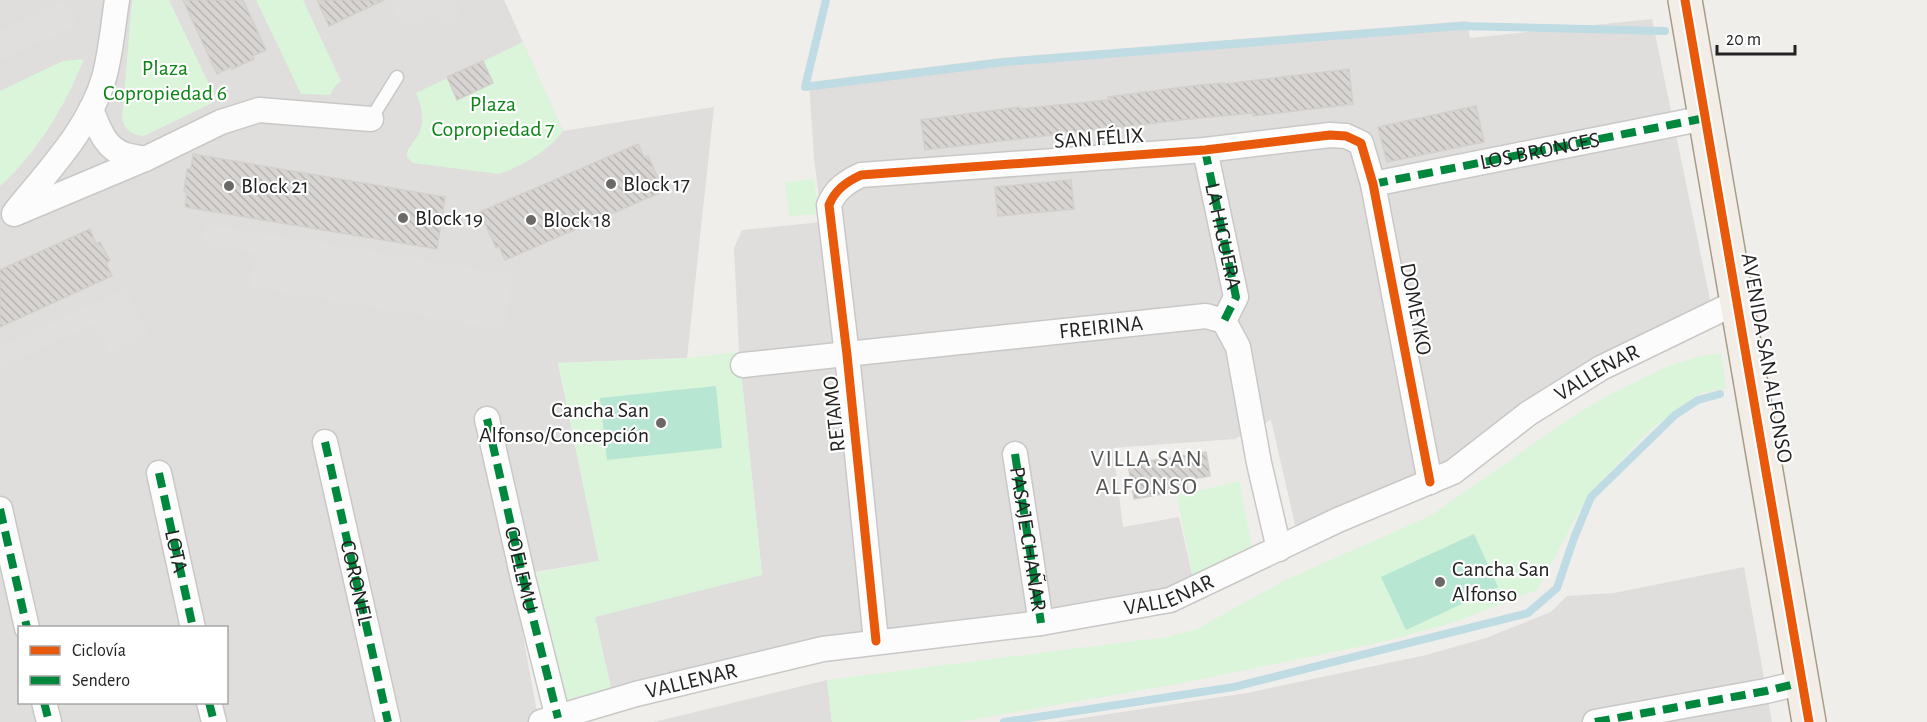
<svg xmlns="http://www.w3.org/2000/svg" width="1927" height="722" viewBox="0 0 1927 722" font-family="'Alegreya Sans',sans-serif">
<style>
.residential{fill:#dfdedc;fill-rule:evenodd}
.park{fill:#daf5da}
.pitch{fill:#b7e6d2}
.parking{fill:#e0dfde}
.lines{fill:none;stroke-linecap:round;stroke-linejoin:round}
.stream{stroke:#bfdbe3;stroke-width:8}
.building{fill:url(#building-back-hatch);stroke:#d3d0cc;stroke-width:1.5}
.lane-casing{stroke:#c9c8c7;stroke-width:15}
.street-casing{stroke:#c9c8c7;stroke-width:27}
.primary-casing{stroke:#a79c86;stroke-width:36}
.lane{stroke:#fdfcfc;stroke-width:12}
.street{stroke:#fdfcfc;stroke-width:24}
.primary{stroke:#f3ede7;stroke-width:33}
.quiet{stroke:#00873e;stroke-width:8;stroke-dasharray:15 8;stroke-linecap:butt}
.cycleway-casing{stroke:#fff;stroke-width:13}
.cycleway{stroke:#e8590c;stroke-width:9}
.poi-dot{fill:#6a6968;stroke:#fff;stroke-width:2}
.labels{text-anchor:middle;dominant-baseline:central;stroke-width:4.5;stroke-linejoin:round;paint-order:stroke}
.park-label{font-size:22px;fill:#0c8416;stroke:#fff}
.street-label{font-size:22px;fill:#222;stroke:#fff}
.poi-label{font-size:22px;fill:#222;stroke:#fff;text-anchor:start}
.neighbourhood-label{font-size:24px;letter-spacing:1.5px;fill:#555;stroke:#fff}
</style>
<defs>
<pattern id="building-back-hatch" width="6" height="6" patternUnits="userSpaceOnUse" patternTransform="scale(1.5)"><rect width="6" height="6" fill="#d7d4d2"/><path d="M-1 5l2 2M0 0l6 6M5-1l2 2" fill="none" stroke="#b8b6b4"/></pattern>
</defs>
<rect width="100%" height="100%" fill="#f0eeeb"/>
<path class="residential" d="M0,0H504L563,131L714,107L687,358L558,363L599,561L512,576L539,722H0ZM20,628H226V702H20Z
M1652,19L1711,304L1543,398L1436,468L1297,533L1271,420L1235,439L1113,448L1123,527L1179,517L1196,592L826,645L613,697L595,617L762,574L739,352L734,248L742,230L822,222L814,158L809,82L1000,58L1467,21L1470,38Z
M1744,567L1772,722H1056L1247,693L1426,655L1486,638L1551,612L1567,596L1614,593Z
M827,680L832,722H654Z"/>
<path class="park" d="M132,0H169L216,99L210,104L144,136C131,134 126,131 122,119Z
M256,0H303L341,81L335,86L330,95L301,94Z
M523,42L563,131C548,151 523,166 499,174L413,163L407,157C407,150 408,149 412,144C426,128 424,111 416,93Z
M84,59C65,106 38,152 0,186V91L63,61Z
M814,179L819,214L789,216L785,182Z
M739,352L762,575L595,617L613,697L563,709L536,573L599,561L558,363L687,358Z
M1721,353L1726,388L1700,393L1651,429L1588,495L1537,590L1455,622L1382,642L1177,684L958,722H832L827,680L1167,637L1197,629L1283,581L1430,516L1569,419L1610,394L1668,366L1698,357Z
M1239,481L1255,561L1196,592L1177,496Z"/>
<path class="pitch" d="M716,386L722,448L607,460L600,398Z
M1474,534L1498,587L1406,630L1381,577Z"/>
<path class="parking" d="M389,0H454L463,19L444,27L437,14L403,29Z
M64,1L78,24L0,61V30Z
M205,224L513,275L504,330L250,287L256,253L202,244Z
M126,288L148,335L109,353L94,324L0,368V347Z"/>
<g class="lines">
<path class="stream" d="M826,0L805,87L1005,62L1460,26L1665,31
M1004,722L1234,687L1528,613L1557,588L1574,538L1591,497L1675,415L1698,400L1720,394"/>
</g>
<path class="building" d="M183,0H243L266,50L252,56L254,59L232,69L231,67L217,74Z
M317,0H384L329,26Z
M483,61L493,83L457,100L447,77Z
M1349,69L1353,104L1253,116V113L1189,119L925,150L921,120L1019,107V109L1109,100L1108,97L1200,85L1224,83V84Z
M1476,106L1484,142L1387,162L1378,127Z
M638,144L644,157L648,156L658,178L653,180L659,193L505,260L499,246L496,248L480,212Z
M193,154L445,197L437,249L185,207L187,192H184L187,169H191Z
M1071,180L1074,209L998,216L995,187Z
M90,229L96,244L100,242L110,261L106,263L112,276L0,327V270Z
M1206,452L1210,476L1186,480L1188,490L1134,499L1128,464Z"/>
<g class="lines">
<g class="lane-casing">
<path id="lane" d="M371,119L397,77"/>
</g>
<g class="street-casing">
<g id="street">
<path d="M91,109C98,127 105,149 126,155C132,157 139,157 145,159"/>
<path d="M1205,150L1236,297L1224,321"/>
<path d="M1373,184L1705,118"/>
<path d="M15,212C48,171 89,129 104,78C111,52 113,26 117,0"/>
<path d="M14,214L145,159L221,122L259,110L371,119"/>
<path id="s1" d="M743,365L1206,316L1224,321L1238,347L1259,463L1279,549"/>
<path id="s2" d="M487,419L523,578L558,718"/>
<path id="s3" d="M325,442L388,722"/>
<path id="s4" d="M1015,454L1041,623"/>
<path d="M159,473L193,628"/>
<path d="M0,509L27,628"/>
<path d="M876,641L847,355L829,205C835,190 846,182 861,175L1205,150L1330,135L1346,136L1361,143L1373,184L1430,482"/>
<path d="M44,702L49,722"/>
<path d="M209,702L214,722"/>
<path id="s5" d="M541,722L636,694L823,649L1041,623L1170,600L1338,520L1453,472L1529,413L1601,368L1737,302"/>
<path d="M1595,722L1766,691L1803,682"/>
</g>
</g>
<g class="primary-casing">
<path id="primary" d="M1685,0L1809,722"/>
</g>
<use href="#lane" class="lane"/>
<use href="#street" class="street"/>
<use href="#primary" class="primary"/>
<g class="quiet">
<path id="s6" d="M1205,150L1236,297L1224,321"/>
<path id="s7" d="M1373,184L1705,118"/>
<path d="M487,419L523,578L558,718"/>
<path d="M325,442L388,722"/>
<path d="M1015,454L1041,623"/>
<path id="s8" d="M159,473L193,628"/>
<path d="M0,509L27,628"/>
<path d="M44,702L49,722"/>
<path d="M209,702L214,722"/>
<path d="M1595,722L1766,691L1803,682"/>
</g>
<g class="cycleway-casing">
<path id="cycleway" d="M1685,0L1809,722
M876,641L847,355L829,205C835,190 846,182 861,175L1205,150L1330,135L1346,136L1361,143L1373,184L1430,482"/>
</g>
<use href="#cycleway" class="cycleway"/>
</g>
<g class="poi-dot">
<circle cx="611" cy="184" r="6"/>
<circle cx="229" cy="186" r="6"/>
<circle cx="403" cy="218" r="6"/>
<circle cx="531" cy="220" r="6"/>
<circle cx="661" cy="423" r="6"/>
<circle cx="1440" cy="582" r="6"/>
</g>
<g class="labels">
<g class="park-label">
<text x="165" y="68">Plaza<tspan x="165" dy="25">Copropiedad 6</tspan></text>
<text x="493" y="104">Plaza<tspan x="493" dy="25">Copropiedad 7</tspan></text>
</g>
<g class="street-label">
<text transform="translate(1099 138) rotate(-4)">SAN FÉLIX</text>
<text stroke="none"><textPath href="#s7" startOffset="170">LOS BRONCES</textPath></text>
<text stroke="none"><textPath href="#s6" startOffset="88">LA HIGUERA</textPath></text>
<text transform="translate(1416 309) rotate(79)">DOMEYKO</text>
<text stroke="none"><textPath href="#s1" startOffset="360">FREIRINA</textPath></text>
<text transform="translate(1767 358) rotate(80)">AVENIDA SAN ALFONSO</text>
<text stroke="none"><textPath href="#s5" startOffset="1128">VALLENAR</textPath></text>
<text transform="translate(834 414) rotate(-96)">RETAMO</text>
<text stroke="none"><textPath href="#s4" startOffset="86">PASAJE CHAÑAR</textPath></text>
<text stroke="none"><textPath href="#s8" startOffset="80">LOTA</textPath></text>
<text stroke="none"><textPath href="#s2" startOffset="154">COELEMU</textPath></text>
<text stroke="none"><textPath href="#s3" startOffset="144">CORONEL</textPath></text>
<text stroke="none"><textPath href="#s5" startOffset="642">VALLENAR</textPath></text>
<text stroke="none"><textPath href="#s5" startOffset="156">VALLENAR</textPath></text>
</g>
<g class="poi-label">
<text x="623" y="184">Block 17</text>
<text x="241" y="186">Block 21</text>
<text x="415" y="218">Block 19</text>
<text x="543" y="220">Block 18</text>
<text x="649" y="410" text-anchor="end">Cancha San<tspan x="649" dy="25">Alfonso/Concepción</tspan></text>
<text x="1452" y="569">Cancha San<tspan x="1452" dy="25">Alfonso</tspan></text>
</g>
<g class="neighbourhood-label">
<text x="1147" y="459">VILLA SAN<tspan x="1147" dy="28">ALFONSO</tspan></text>
</g>
</g>
<rect x="18" y="626" width="210" height="78" fill="#ffffff" stroke="#a7a7a7" stroke-width="1.5"/>
<rect x="30" y="646" width="30" height="9" fill="#e8590c" stroke="#a7a7a7" stroke-width="1.5"/>
<text x="72" y="656" font-size="18" fill="#222222">Ciclovía</text>
<rect x="30" y="676" width="30" height="9" fill="#00873e" stroke="#a7a7a7" stroke-width="1.5"/>
<text x="72" y="686" font-size="18" fill="#222222">Sendero</text>
<path d="M1717 45v9h78v-9" fill="none" stroke="#222222" stroke-width="3"/>
<text x="1726" y="45" font-size="18" fill="#222222" stroke="#ffffff" stroke-width="4.5" paint-order="stroke">20 m</text>
</svg>
